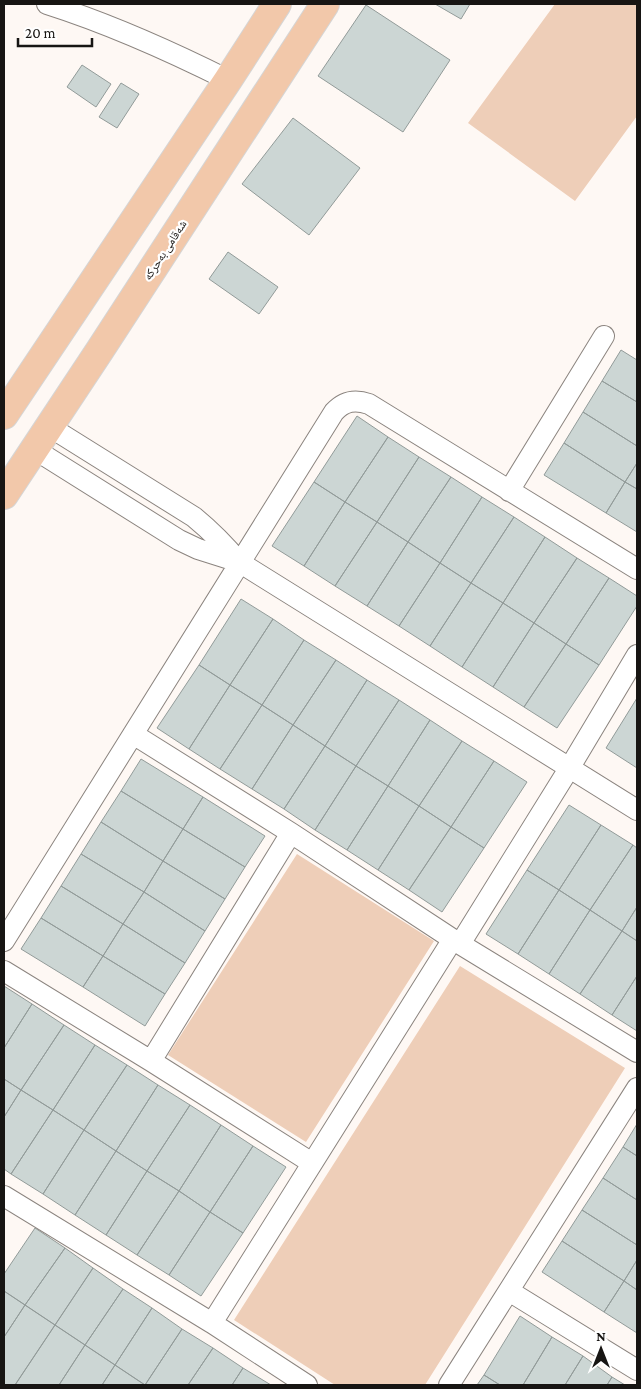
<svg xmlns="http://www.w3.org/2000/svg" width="641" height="1389" viewBox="0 0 641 1389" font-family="'Crimson Pro','Noto Naskh Arabic',serif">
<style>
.green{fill:#eeceb8}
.building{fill:#ccd6d4;stroke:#929b99}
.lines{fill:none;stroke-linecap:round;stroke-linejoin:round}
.minor-casing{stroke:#8b847f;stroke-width:22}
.primary-casing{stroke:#d5d5d5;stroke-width:30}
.minor{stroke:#fff;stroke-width:20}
.primary{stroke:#f2c8aa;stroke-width:28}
.labels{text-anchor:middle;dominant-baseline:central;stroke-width:4.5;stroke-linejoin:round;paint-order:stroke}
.street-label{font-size:12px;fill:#171513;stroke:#fff}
</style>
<rect width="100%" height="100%" fill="#fef8f4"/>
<path class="green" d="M555,4H637V116L575,201L468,123Z
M297,854L434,941L306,1142L168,1055Z
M460,966L625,1068L425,1385H335L234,1320Z"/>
<path class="building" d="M435,4H470L461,19Z
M366,5L450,60L403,132L318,76Z
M82,65L111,84L96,107L67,87Z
M121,83L139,94L117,128L99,117Z
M293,118L360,168L309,235L242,184Z
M228,252L278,287L259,314L209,279Z
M621,350L637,360V402L602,381Z
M602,381L637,402V446L583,412Z
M583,412L637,446V463L625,482L564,443Z
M357,416L388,437L345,502L314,482Z
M388,437L419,457L377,522L345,502Z
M564,443L625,482L606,513L544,475Z
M419,457L451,477L408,542L377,522Z
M637,463V489L625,482Z
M451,477L482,497L440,563L408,542Z
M314,482L345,502L304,566L272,546Z
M625,482L637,489V532L606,513Z
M482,497L514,517L471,583L440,563Z
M345,502L377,522L335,586L304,566Z
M514,517L545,537L503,603L471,583Z
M377,522L408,542L367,606L335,586Z
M545,537L577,558L534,623L503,603Z
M408,542L440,563L399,626L367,606Z
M577,558L609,578L566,644L534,623Z
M440,563L471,583L430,646L399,626Z
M609,578L637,596V606L599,665L566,644Z
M471,583L503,603L462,667L430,646Z
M241,599L273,619L230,685L199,665Z
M503,603L534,623L493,687L462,667Z
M273,619L304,640L262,705L230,685Z
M534,623L566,644L524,707L493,687Z
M304,640L336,660L293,725L262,705Z
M566,644L599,665L557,728L524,707Z
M336,660L367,680L325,746L293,725Z
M199,665L230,685L189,749L157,728Z
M367,680L399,700L356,766L325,746Z
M230,685L262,705L220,769L189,749Z
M637,698V768L606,748Z
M399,700L430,720L388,786L356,766Z
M262,705L293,725L252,789L220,769Z
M430,720L462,741L419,806L388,786Z
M293,725L325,746L284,809L252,789Z
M462,741L494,761L451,827L419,806Z
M325,746L356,766L315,830L284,809Z
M141,759L203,797L183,829L121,791Z
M494,761L527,782L484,848L451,827Z
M356,766L388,786L347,850L315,830Z
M388,786L419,806L378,870L347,850Z
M121,791L183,829L163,861L101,822Z
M203,797L265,836L245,867L183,829Z
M569,805L601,825L559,890L527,870Z
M419,806L451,827L409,890L378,870Z
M101,822L163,861L144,892L81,854Z
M601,825L633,845L590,910L559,890Z
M451,827L484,848L442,912L409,890Z
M183,829L245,867L225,899L163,861Z
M633,845L637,848V907L622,931L590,910Z
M81,854L144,892L123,924L61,886Z
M163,861L225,899L205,931L144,892Z
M527,870L559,890L518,954L486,934Z
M61,886L123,924L103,956L41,918Z
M559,890L590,910L549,974L518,954Z
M144,892L205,931L185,963L123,924Z
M637,907V941L622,931Z
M590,910L622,931L580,994L549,974Z
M41,918L103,956L83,987L21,949Z
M123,924L185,963L165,994L103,956Z
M622,931L637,941V976L612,1015L580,994Z
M103,956L165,994L145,1026L83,987Z
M637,976V1031L612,1015Z
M4,986L32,1004L4,1048Z
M32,1004L64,1025L21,1090L4,1079V1048Z
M64,1025L95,1045L53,1110L21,1090Z
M95,1045L127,1065L84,1130L53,1110Z
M127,1065L158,1085L116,1151L84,1130Z
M4,1079L21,1090L4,1117Z
M158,1085L190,1105L147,1171L116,1151Z
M21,1090L53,1110L11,1174L4,1169V1117Z
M190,1105L221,1125L179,1191L147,1171Z
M53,1110L84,1130L43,1194L11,1174Z
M637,1124V1156L623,1147Z
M221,1125L253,1146L210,1212L179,1191Z
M84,1130L116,1151L75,1215L43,1194Z
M253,1146L286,1167L243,1233L210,1212Z
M623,1147L637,1156V1200L603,1178Z
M116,1151L147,1171L106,1235L75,1215Z
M147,1171L179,1191L137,1255L106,1235Z
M603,1178L637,1200V1245L582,1210Z
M179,1191L210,1212L169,1275L137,1255Z
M582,1210L637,1245V1260L624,1281L562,1241Z
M210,1212L243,1233L201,1296L169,1275Z
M35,1228L65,1248L25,1305L4,1291V1274Z
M562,1241L624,1281L604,1312L542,1272Z
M65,1248L93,1268L55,1325L25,1305Z
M637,1260V1290L624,1281Z
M93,1268L123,1289L85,1345L55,1325Z
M624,1281L637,1290V1333L604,1312Z
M123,1289L152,1308L115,1365L85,1345Z
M4,1291L25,1305L4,1337Z
M25,1305L55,1325L15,1385H4V1337Z
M152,1308L182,1329L145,1385L115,1365Z
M520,1316L552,1337L523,1385H500L484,1375Z
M55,1325L85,1345L59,1385H15Z
M182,1329L213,1348L188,1385H145Z
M552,1337L583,1356L565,1385H523Z
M85,1345L115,1365L102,1385H59Z
M213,1348L243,1368L232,1385H188Z
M583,1356L612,1377L607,1385H565Z
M115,1365L145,1385H102Z
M243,1368L271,1385H232Z
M484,1375L500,1385H477Z
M612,1377L625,1385H607Z"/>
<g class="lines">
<g class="minor-casing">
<path id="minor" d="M47,4C110,24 170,51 228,80
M50,427L194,517C211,531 225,545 239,562
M34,449L179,540L198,549L239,562L637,810
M509,491L604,336
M133,734L291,833L460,944L637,1052
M4,941L334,412C344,401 355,399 369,404L637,569
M460,944L570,767L637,655
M4,971L151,1061L312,1163
M151,1061L291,833
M4,1196L212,1323L307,1385
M509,1291L637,1370
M212,1323L453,939
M449,1385L637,1088"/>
</g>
<g class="primary-casing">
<path id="primary" d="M4,415L228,80L277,4
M4,495L100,350L325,4"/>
</g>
<use href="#minor" class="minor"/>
<use href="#primary" class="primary"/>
</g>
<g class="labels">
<g class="street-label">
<text transform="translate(165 250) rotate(-57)">شەقامی بەحرکە</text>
</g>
</g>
<rect width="641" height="1389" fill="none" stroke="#171513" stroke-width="10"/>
<g transform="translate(601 1349)" stroke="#ffffff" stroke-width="4" paint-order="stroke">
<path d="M0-4L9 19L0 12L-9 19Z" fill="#171513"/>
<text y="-8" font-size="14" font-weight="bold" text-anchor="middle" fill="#171513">N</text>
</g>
<path d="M18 38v8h74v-8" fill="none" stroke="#171513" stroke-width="2.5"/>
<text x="25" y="38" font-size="15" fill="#171513" stroke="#ffffff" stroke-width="4" paint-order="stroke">20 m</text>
</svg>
